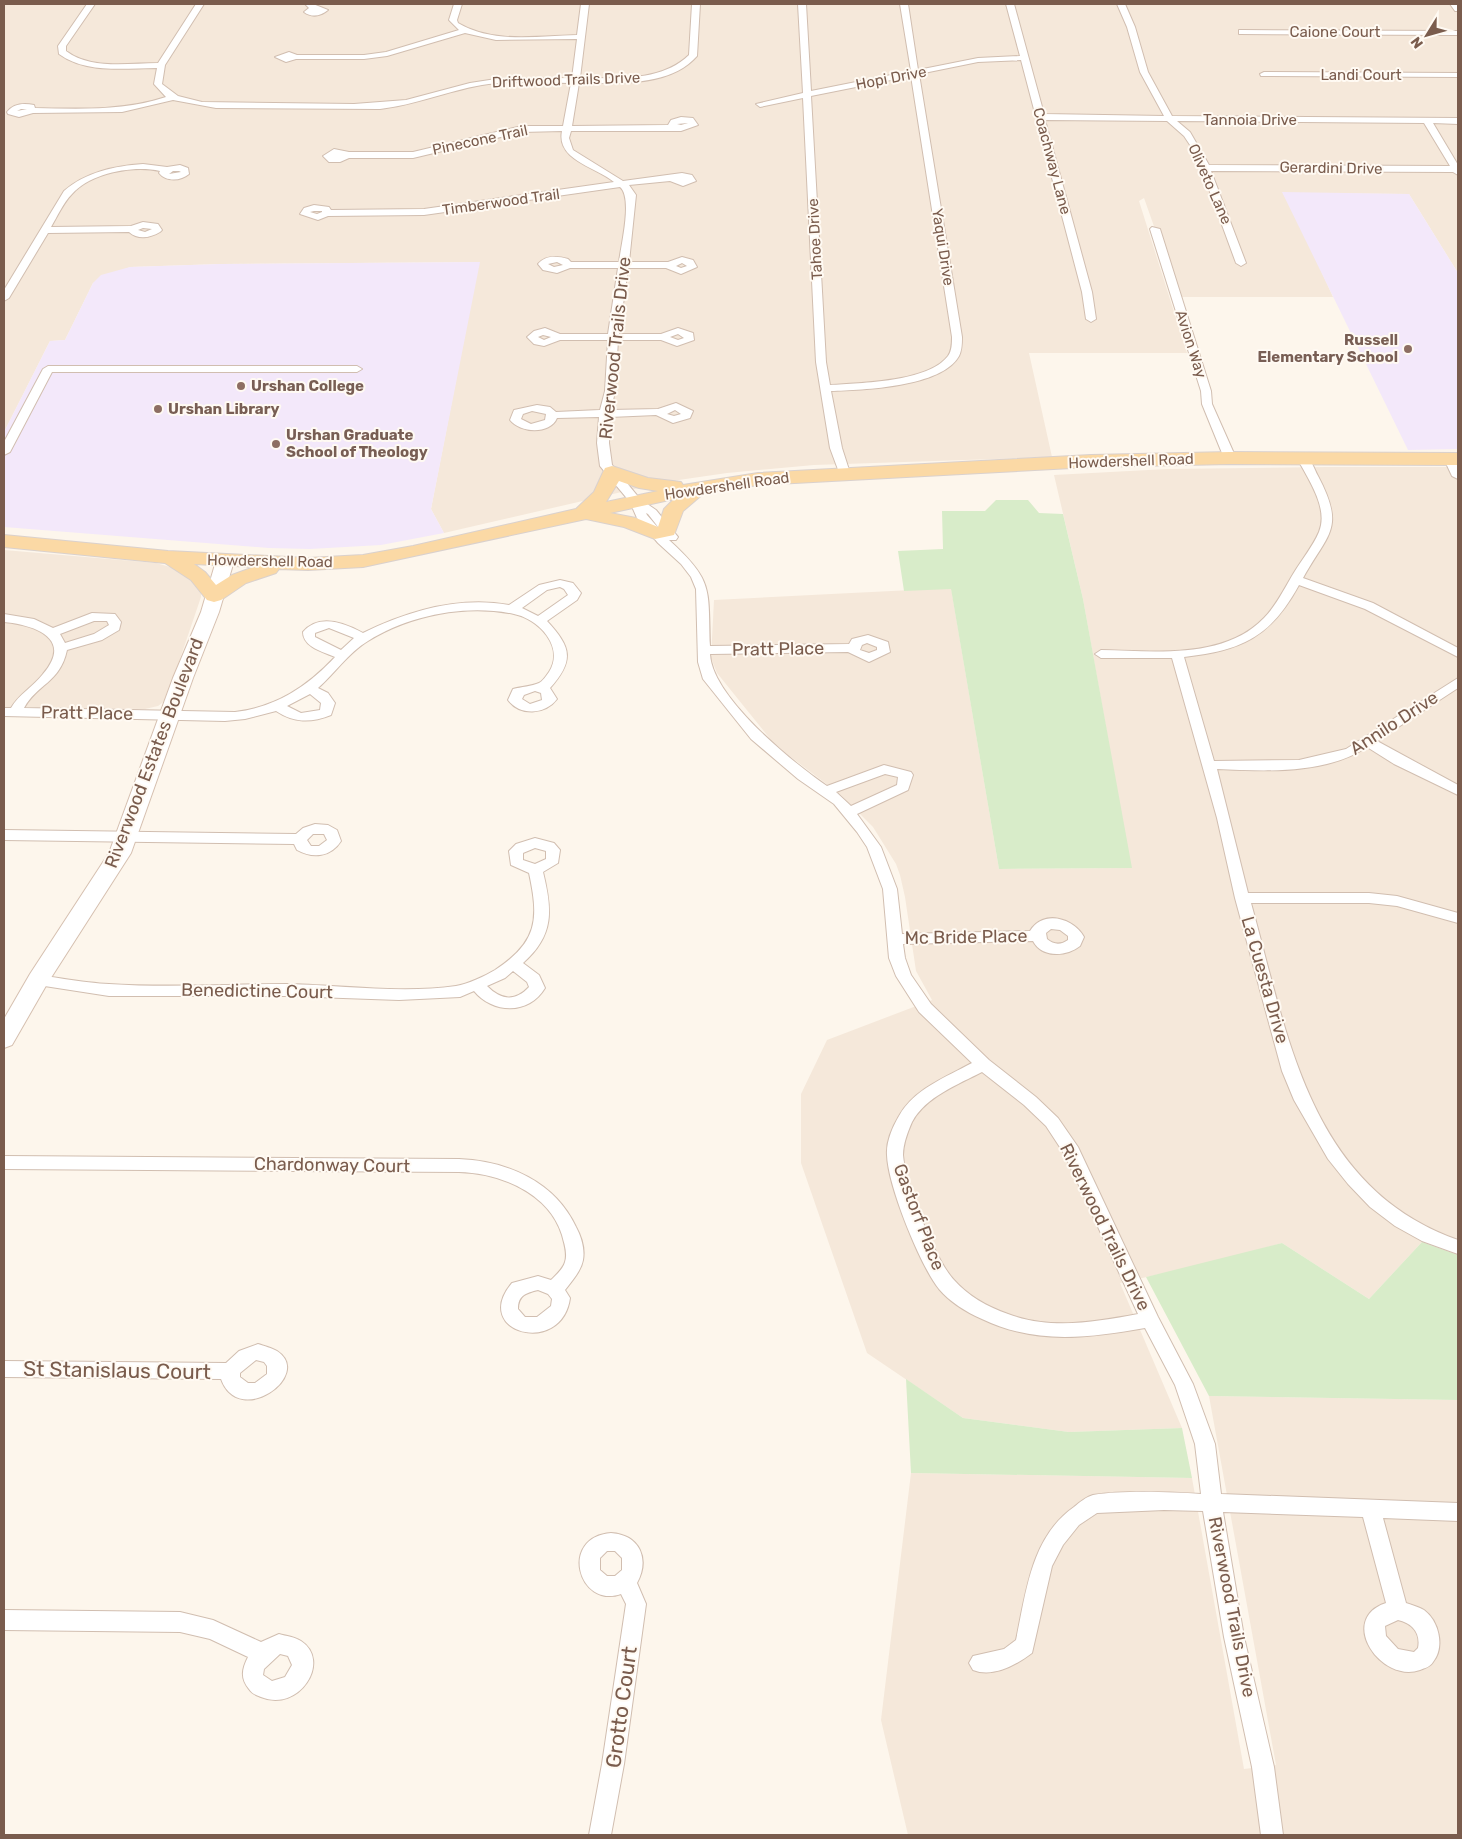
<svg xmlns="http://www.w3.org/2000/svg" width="1462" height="1839" viewBox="0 0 1462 1839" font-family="Rubik,sans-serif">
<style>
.residential{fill:#f5e8da;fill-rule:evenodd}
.education{fill:#f3e8fa}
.green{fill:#d8ecc9}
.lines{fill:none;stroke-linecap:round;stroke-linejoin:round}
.street-casing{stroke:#d1beb0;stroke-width:2}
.secondary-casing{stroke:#d6c0b0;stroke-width:2}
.primary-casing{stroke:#dad1cd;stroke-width:2}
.street{fill:#fff;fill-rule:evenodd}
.secondary{fill:#fff;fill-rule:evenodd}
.primary{fill:#fbd9a5;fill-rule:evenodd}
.education-dot{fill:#8d6e63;stroke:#fffaf3;stroke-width:2}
.labels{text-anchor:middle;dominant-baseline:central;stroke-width:4;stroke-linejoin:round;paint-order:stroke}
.far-street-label{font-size:15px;fill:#7a5c4d;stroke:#fffaf3}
.far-education-label{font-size:15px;font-weight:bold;fill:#785e54;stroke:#fffaf3;text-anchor:start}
.street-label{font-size:18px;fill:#7a5c4d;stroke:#fffaf3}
.near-street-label{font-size:21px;fill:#7a5c4d;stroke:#fffaf3}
</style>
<rect width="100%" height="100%" fill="#fdf6ec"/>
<path class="residential" d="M4,4H1458V273L1409,194L1283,193L1302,229L1333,297H1179L1144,198L1139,201L1187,353H1029L1052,457L814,465L727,473L665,482L444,533L431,509L479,262L220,264L130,267L93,283L65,340L50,341L4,432ZM1036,116L1117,120L1037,121Z
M1327,467H1458V1255L1422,1242L1369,1299L1282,1243L1222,1260L1120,1283L1182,1428L1069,1432L963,1418L867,1353L801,1163V1094L827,1040L932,1000L916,971L905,897L900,875L896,864L873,827L841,795L775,745L717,673L711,658L714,600L951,588L999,869L1131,868L1083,599L1054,475L1167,469Z
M4,550L156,563L177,569L201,585V597L166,700L158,706L145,709L4,707Z
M1209,1396L1458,1400V1835H908L881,1720L911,1473L1192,1478L1244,1769L1276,1765Z"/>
<path class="education" d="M1282,192L1409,194L1458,273V449L1408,450Z
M480,262L431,509L444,533L381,545L310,549L269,548L4,527V432L50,341L65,340L93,283L101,275L130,267L220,264Z"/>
<path class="green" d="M996,500H1028L1039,513L1063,514L1083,599L1132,868L999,869L951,589L904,591L898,551L943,549L942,511H985Z
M1422,1242L1458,1255V1400L1209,1396L1146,1277L1282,1243L1369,1299Z
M906,1379L963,1418L1069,1432L1182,1428L1192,1478L911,1473Z"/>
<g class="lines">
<g class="street-casing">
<path id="street" d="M87,4H95L66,46V51C91,70 129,63 158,63L196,4H204L165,65L162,84L178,96L202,102L354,104L406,100L470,83L496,79L572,78L577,39L496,40L465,33L387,56L364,59H296L286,62L275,57L289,52L297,55H364L386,52L459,30L449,20L454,4H462L457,20L458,23C493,44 539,36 577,35L581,4H589L580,78C617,78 661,82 689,55L692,4H700L697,56C670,87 617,83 579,83L572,126L668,125L671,120L681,117L693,118L698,125L681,131H571L569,138L573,150L623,181L682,173L692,175L696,181L683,186L670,181L629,185L636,195L629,262H668L682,257L693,260L697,267L681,274L666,268H628L619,334H661L678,328L693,333L694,340L677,346L661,340H618L615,391L611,410L658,409L676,403L693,411L690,418L673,423L656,415L610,417L609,443L612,465L640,499L656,510L678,537L676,540H669C714,581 708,588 710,646L849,644L852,639L868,635L888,642L890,652L869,662L848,652L710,654C712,697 792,762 827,786L884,765L911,772L913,775L908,790L857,814L881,847L897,889L902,934L1030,931C1043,909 1074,918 1084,937L1080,946C1066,957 1042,958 1033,941L903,944L905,958L911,975L931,1004L989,1060L1036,1097L1058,1118L1078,1147L1158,1317L1193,1384L1215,1444L1221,1494L1458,1503V1521L1383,1518L1406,1603C1412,1605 1419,1607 1424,1610C1439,1621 1445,1647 1433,1662C1430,1667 1425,1668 1420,1670C1381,1684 1337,1619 1386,1603L1363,1517L1223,1512L1244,1637L1274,1767L1283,1835H1261L1252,1767L1224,1637L1203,1511L1164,1510L1097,1513L1079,1525L1063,1545L1052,1566L1032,1653C1016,1665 993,1678 973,1670L969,1663L973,1656L1004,1649L1016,1640C1026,1593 1031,1537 1074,1507C1080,1502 1086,1497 1093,1495C1124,1490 1170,1492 1201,1494L1195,1444L1175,1385L1145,1328C1088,1338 1036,1345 982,1319C966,1312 950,1302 939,1289C920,1265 888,1186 887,1155C886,1142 893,1126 899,1116C914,1089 946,1077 972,1063L919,1012L896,976L889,958L883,889L867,847L857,832L834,804L798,779L751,739L703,679L698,662L696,589L691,577L681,564L658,543L637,518L630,502L600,466L597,443L599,417L557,418C550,435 520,433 510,420L514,410L537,405L550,407L556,412L600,410L605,391L608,340H560L544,346L534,344L527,337L534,331L545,328L560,334H608L618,268H570L557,273L543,270L538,264C546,255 557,256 568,259L571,262H619C621,245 633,198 620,187L424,215L328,216L318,220L300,214L304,208L314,205L329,207L331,210L424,209L614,182C596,167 556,160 562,131L522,132L413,158H349L340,162H329L323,156L334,149L349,152H413L522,126H563L571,83C542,83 511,80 482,85C447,91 415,105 380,109L216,108L173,100L122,112L33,113L19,117L8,114L7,112C14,103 24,103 34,105L35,108C79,109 124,111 166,97L154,84L157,68C125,68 86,74 59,54L58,46ZM21,109H27L17,111ZM688,123L681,125L677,124ZM314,211H322V212L317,214L310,212ZM557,262L563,265L554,267L548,264ZM682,263L687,266L681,268L676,266ZM678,334L684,338L678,340L670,337ZM543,335L551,337L544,340L538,337ZM675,410L681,414L674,416L667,414ZM532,411L546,414L545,420L531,424L521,419L523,414ZM646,513L648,514L666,537L647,515ZM867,643L877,647V650L869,653L860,650L862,645ZM885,774L898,777L897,785L851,806L836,792ZM1051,929L1060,930L1068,936V940C1061,945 1054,945 1047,939L1046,933ZM982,1072L1024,1105L1046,1126L1065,1155L1138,1314C1095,1322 1051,1330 1008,1314C988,1307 968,1296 954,1280C935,1260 905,1182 903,1155C903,1144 908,1131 912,1122C925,1097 959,1084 982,1072ZM1398,1620C1412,1623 1421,1633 1418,1648L1414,1652L1398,1649L1386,1636L1385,1626Z
M305,4H313L328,10C321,16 312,18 304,12L309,8Z
M798,4H806L811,91L911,71L900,4H908L918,70L978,58L1020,56L1006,4H1014L1044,114L1164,116L1140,72L1127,27L1117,4H1125L1135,27L1148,72L1172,116L1458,118V124L1433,123L1458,165V175L1453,172L1211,171L1246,263L1241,266L1236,263L1196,154L1184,136L1167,121L1045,120L1092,292L1096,319L1091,322L1086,319L1082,292L1021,60L978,62L919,74L962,337C962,343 962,350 959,356C942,387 863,390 831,391L842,448L850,473L848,475H840L830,448L816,362L803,98L760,107L756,104L803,93ZM911,76L952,337C952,343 952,351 948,356C928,382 861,383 830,385L826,362L811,96ZM1177,121L1424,123L1450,166L1209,165L1190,132Z
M1450,4H1458V11H1455Z
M1242,30L1458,31V35L1239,34V30Z
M1264,72L1458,73V77L1261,76L1260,74Z
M143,164L167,167L180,165L188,168L189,174C181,181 166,182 159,173L160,171C133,165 91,173 72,194C63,203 57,217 51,227L131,226L143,222L158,224L162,230L160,232C150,238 138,240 129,232L48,233L9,298L4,301V290L64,191C86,172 114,166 143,164ZM173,171H179L181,172L169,174ZM143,228L152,229L145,232L138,230Z
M1152,227L1160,229L1211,391L1212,404L1236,458L1234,460H1226L1224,458L1202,404L1201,391L1150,229Z
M48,366H357L362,369L357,372H52L10,452L4,455V442L43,369Z
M1303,455C1311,457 1314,469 1318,476C1346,529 1328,533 1303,578L1373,603L1458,648V657L1365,609L1299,585C1270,638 1242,650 1184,657L1214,761L1299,760L1346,749L1458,678V688L1377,741L1458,785V795L1394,764L1367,747C1325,775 1265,771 1217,769L1248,893H1369L1397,896L1458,913V923L1397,906L1369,903H1251C1288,1036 1309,1187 1458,1240V1254L1422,1241L1395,1226L1370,1207L1348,1184L1328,1159L1294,1100L1282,1071L1235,898L1217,818L1172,658H1101L1095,654L1101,650C1153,651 1224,660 1264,618C1277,605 1285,587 1295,571C1303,558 1313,546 1319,532C1329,508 1308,479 1297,458Z
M1450,456L1454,457L1458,465V479L1452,476L1444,459Z
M560,580L573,583L581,593L577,600L547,621C571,647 575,660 550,688L557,699C545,715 520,716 508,700L513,689C521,687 532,686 539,683C542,682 547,675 549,672C565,647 539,619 514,614C466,604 410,615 368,641C348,653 335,673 318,688L328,693L335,703L331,715C311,723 294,723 276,711L245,719L225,721L4,716V708H11C19,694 33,687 43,674C74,638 34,625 4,622V614L34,619L53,628L92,613L115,614L121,622L119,630L102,640L67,650C60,683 37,684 24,708L235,712C276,707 307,687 335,657C323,652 303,647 303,632C319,613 345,623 363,633C408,611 459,596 509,605L539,585ZM560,587L564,589L568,595L538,616L522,608L547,590ZM94,621H107L109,625L94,634L65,643L60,634ZM329,628L354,638L341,650L315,637V633ZM535,691L541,693L542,700L530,704L522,699L524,695ZM310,694L321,703L320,710L301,713L287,706Z
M315,824L328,825L337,830L341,841C331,857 313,859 297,850L294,844L4,840V830L296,834L303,828ZM313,834H324L327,840L319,846H311L307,840Z
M535,838L554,843L560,850L558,863L543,872C552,909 555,935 523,963L539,975L545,988C529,1015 493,1014 474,991L460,997L399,1000L287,996H109L38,985L33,984L30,980L33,976L38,975C61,978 85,983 109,984C168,988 228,984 287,984C342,985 401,994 456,986C468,984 485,976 495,970C538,942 539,919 529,873L511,865L509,851L516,844ZM535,848L546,851V859L535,864L523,860V853ZM513,971L527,982L529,987C515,1002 501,1000 487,986L505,978Z
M4,1156L459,1159C508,1161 555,1182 576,1227C581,1236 585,1249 583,1260C581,1271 572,1281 565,1290L570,1298C562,1357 470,1333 512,1283L538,1276L551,1280C556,1275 563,1269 565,1262C568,1253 564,1243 562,1235C549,1193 500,1173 459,1172L4,1169ZM538,1290L548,1294L552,1299L551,1306L537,1317H525L518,1309C518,1295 526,1293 538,1290Z
M258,1344C264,1346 272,1348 277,1351C314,1375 239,1429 221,1379L4,1377V1361L226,1363L239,1351ZM256,1360L264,1362L267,1366V1374L255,1383H248L240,1377V1373Z
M611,1533C640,1535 650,1559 637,1583L646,1604L624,1764L611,1835H589L602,1764L626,1604L621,1594C578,1609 559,1537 611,1533ZM607,1551H615L622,1558V1570L615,1576H607L600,1570V1558Z
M4,1610L180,1612L213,1620L261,1642L279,1634C286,1636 295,1637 301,1641C332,1661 299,1713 261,1697C256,1695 252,1694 249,1689C240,1678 242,1669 248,1657L210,1639L180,1632L4,1630ZM280,1654L288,1656L292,1665L285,1677L272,1681L263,1675L264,1669Z"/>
</g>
<g class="secondary-casing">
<path id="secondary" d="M225,556L231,557L234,561L219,612L193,678L131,853L47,984L12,1045L4,1048V1019L30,974L109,853L173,678L201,612L216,561L219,557Z"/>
</g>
<g class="primary-casing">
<path id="primary" d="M1230,452L1458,453V465L1230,464L1091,467L758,485L704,493L683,511L674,535L655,539L624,527L586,519L363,567L308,570L279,569L276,573L246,583L221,600L214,602L207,600L191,580L165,563L4,547V535L168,551L308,558L363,555L413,546L576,509L594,492L605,468L612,466L648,478L681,482L683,485L758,473L1091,455ZM619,481L639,488L658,491L606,502ZM674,499L664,509L658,527L636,518L610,513ZM194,564L254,567L232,575L216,585L205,572Z"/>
</g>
<use href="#street" class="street"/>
<use href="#secondary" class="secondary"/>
<use href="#primary" class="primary"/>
</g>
<g class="education-dot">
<circle cx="1408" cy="349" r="5"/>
<circle cx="241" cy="386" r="5"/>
<circle cx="158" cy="409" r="5"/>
<circle cx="276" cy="444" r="5"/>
</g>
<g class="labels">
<g class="far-street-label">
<text x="1335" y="32">Caione Court</text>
<text x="1361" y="75">Landi Court</text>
<text transform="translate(891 78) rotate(-11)">Hopi Drive</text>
<text transform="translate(566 80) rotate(-2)">Driftwood Trails Drive</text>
<text x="1250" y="120">Tannoia Drive</text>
<text transform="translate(480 140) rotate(-12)">Pinecone Trail</text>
<text transform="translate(1052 161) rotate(75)">Coachway Lane</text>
<text transform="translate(1331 168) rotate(1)">Gerardini Drive</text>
<text transform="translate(1210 184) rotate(66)">Oliveto Lane</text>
<text transform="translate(501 202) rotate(-8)">Timberwood Trail</text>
<text transform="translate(815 239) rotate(-93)">Tahoe Drive</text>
<text transform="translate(943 247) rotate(81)">Yaqui Drive</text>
<text transform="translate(1191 344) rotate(72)">Avion Way</text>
<text transform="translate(1131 461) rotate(-2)">Howdershell Road</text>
<text transform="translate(727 486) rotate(-8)">Howdershell Road</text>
<text transform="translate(270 561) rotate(1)">Howdershell Road</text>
</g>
<g class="far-education-label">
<text x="1398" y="340" text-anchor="end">Russell<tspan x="1398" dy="17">Elementary School</tspan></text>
<text x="251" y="386">Urshan College</text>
<text x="168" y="409">Urshan Library</text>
<text x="286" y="435">Urshan Graduate<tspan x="286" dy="17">School of Theology</tspan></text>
</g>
<g class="street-label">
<text transform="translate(615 348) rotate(-84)">Riverwood Trails Drive</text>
<text transform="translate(778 649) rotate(-1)">Pratt Place</text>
<text transform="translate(87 713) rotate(1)">Pratt Place</text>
<text transform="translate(1394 723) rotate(-33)">Annilo Drive</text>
<text transform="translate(154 753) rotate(-69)">Riverwood Estates Boulevard</text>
<text transform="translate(966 937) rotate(-1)">Mc Bride Place</text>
<text transform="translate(1265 980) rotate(74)">La Cuesta Drive</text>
<text transform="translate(257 991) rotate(1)">Benedictine Court</text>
<text transform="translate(332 1165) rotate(1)">Chardonway Court</text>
<text transform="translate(919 1217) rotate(69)">Gastorf Place</text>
<text transform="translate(1105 1227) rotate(64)">Riverwood Trails Drive</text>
<text transform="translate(1232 1607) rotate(79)">Riverwood Trails Drive</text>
</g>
<g class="near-street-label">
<text transform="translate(117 1370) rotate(1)">St Stanislaus Court</text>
<text transform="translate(621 1707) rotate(-82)">Grotto Court</text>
</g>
</g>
<rect width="1462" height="1839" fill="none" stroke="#7a5c4d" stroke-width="10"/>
<g transform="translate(1427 35) rotate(233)" stroke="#fffaf3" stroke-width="4" paint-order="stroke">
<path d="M0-4L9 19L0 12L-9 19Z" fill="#7a5c4d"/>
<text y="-8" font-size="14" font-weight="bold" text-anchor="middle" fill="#7a5c4d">N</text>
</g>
</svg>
